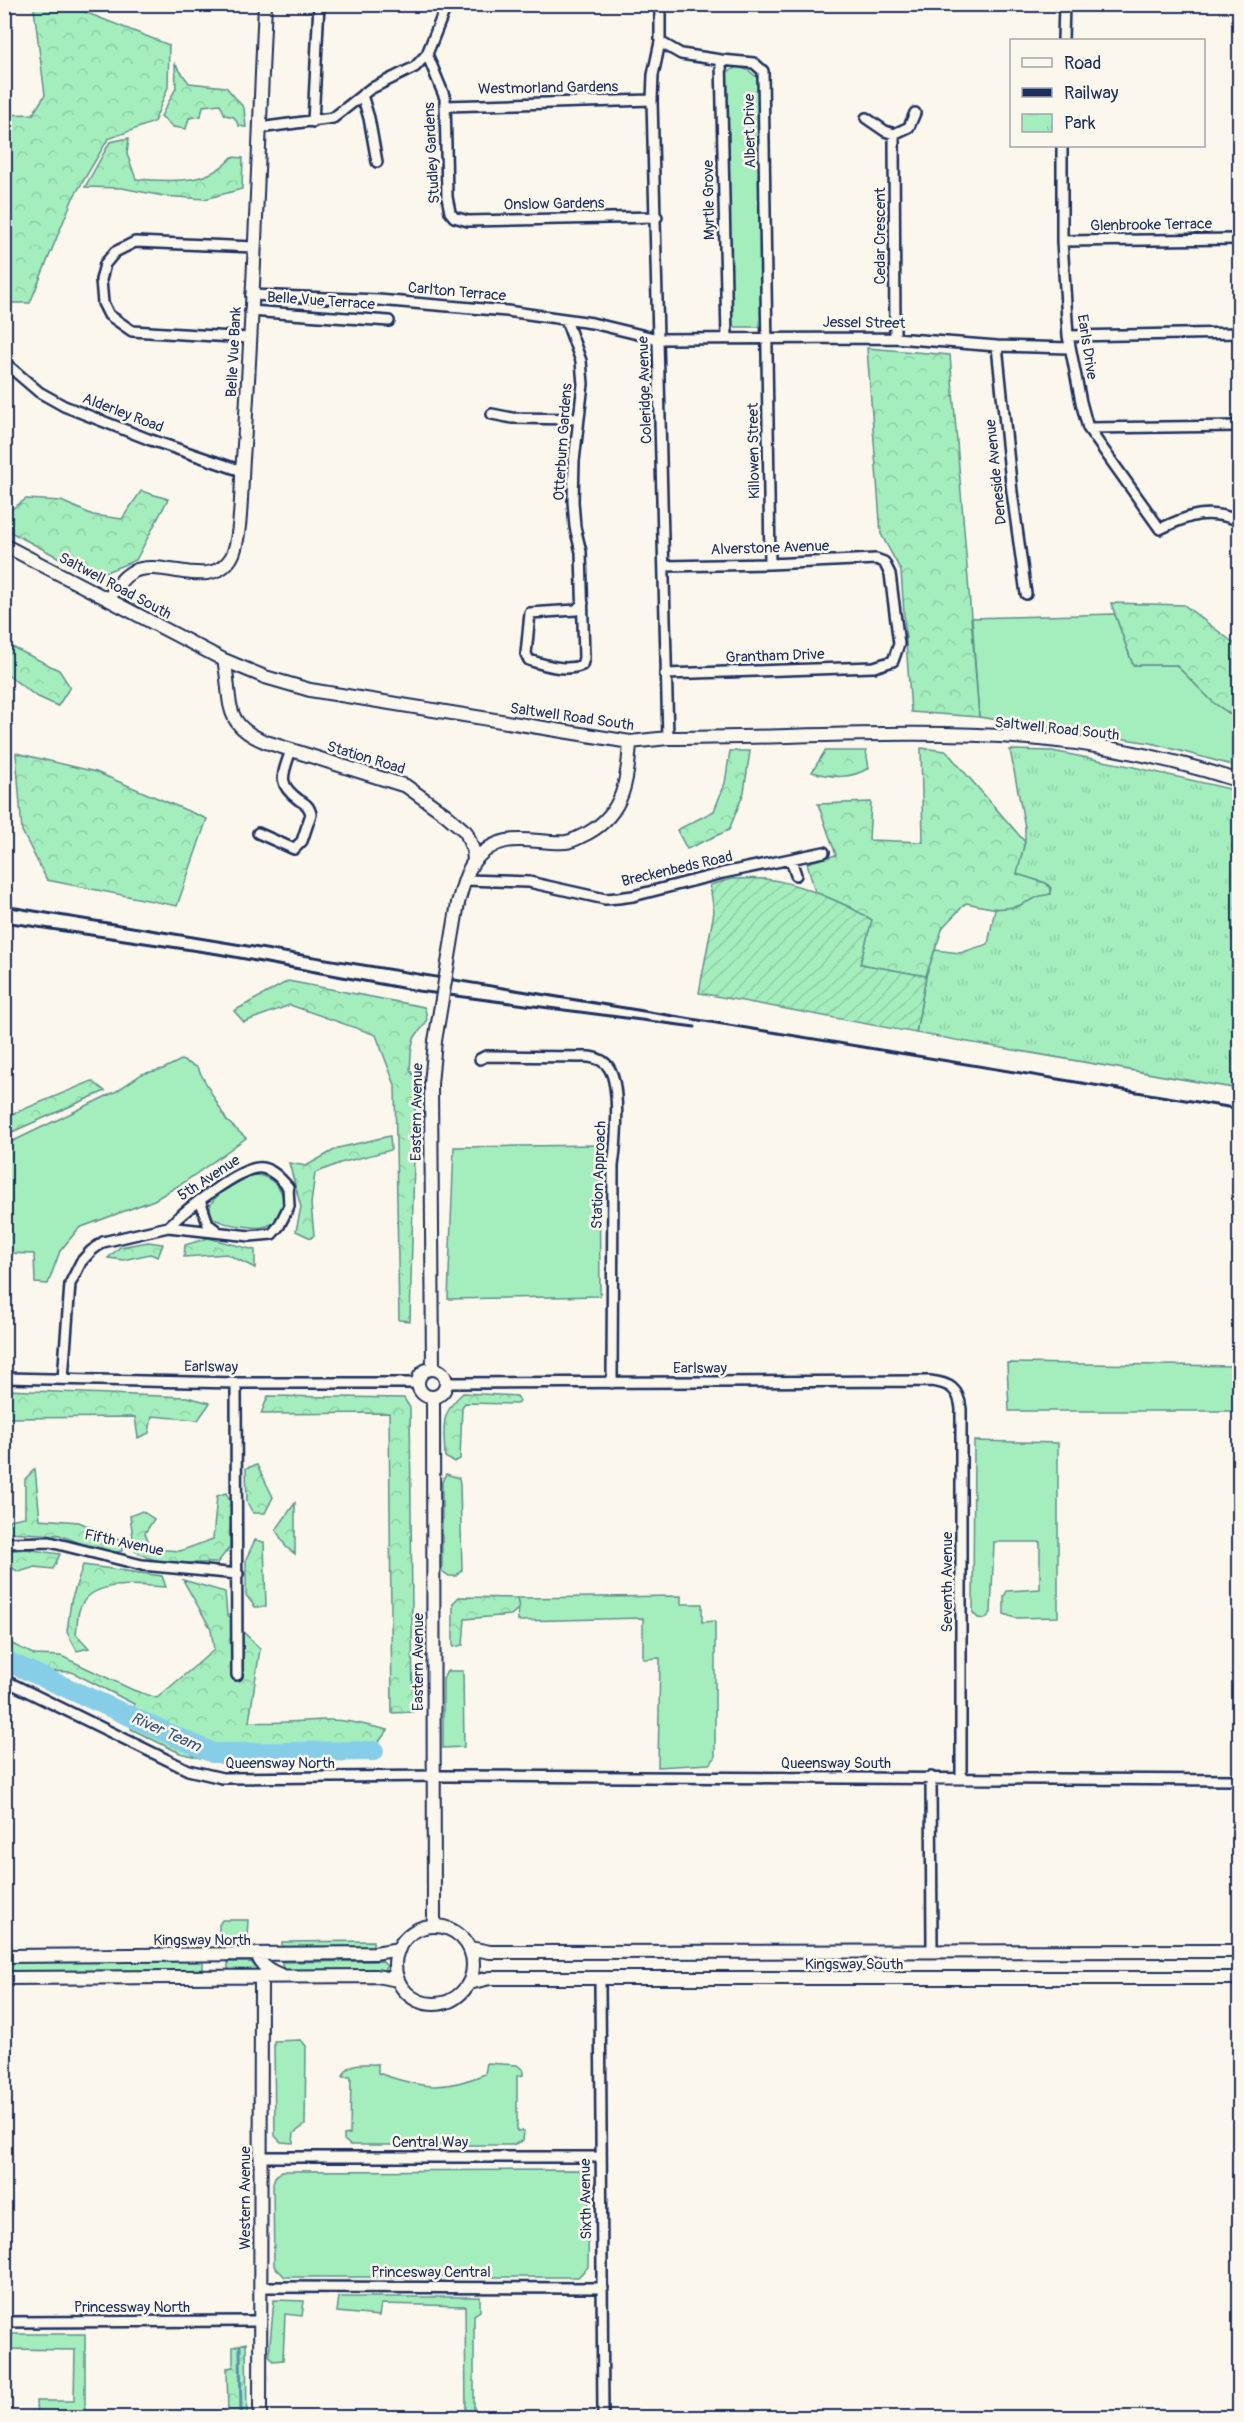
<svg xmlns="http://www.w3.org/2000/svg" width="1244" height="2422" viewBox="0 0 1244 2422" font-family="Pangolin,sans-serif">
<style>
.grass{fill:#a4eebd;stroke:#608e8e;stroke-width:1.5}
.forest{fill:url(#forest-crowns);stroke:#608e8e;stroke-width:1.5}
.park{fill:url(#park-tufts);stroke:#608e8e;stroke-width:1.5}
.garden{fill:url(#garden-furrows);stroke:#608e8e;stroke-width:1.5}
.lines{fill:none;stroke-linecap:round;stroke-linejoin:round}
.stream{stroke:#5b8eb0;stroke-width:3}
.river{stroke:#86cee7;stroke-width:20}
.street-casing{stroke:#1b2f5e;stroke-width:14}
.secondary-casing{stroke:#1b2f5e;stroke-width:16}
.street{stroke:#fbf7ec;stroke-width:9}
.secondary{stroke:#fbf7ec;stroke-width:12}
.rail{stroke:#1b2f5e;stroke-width:3}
.secondary-bridge-casing{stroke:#1b2f5e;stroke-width:16;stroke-linecap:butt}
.secondary-bridge{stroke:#fbf7ec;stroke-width:12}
.labels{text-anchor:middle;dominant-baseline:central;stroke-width:5;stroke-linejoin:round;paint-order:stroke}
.street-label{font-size:15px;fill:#1b2f5e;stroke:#fbf7ec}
.water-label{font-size:16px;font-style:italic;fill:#365780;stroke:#fbf7ec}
</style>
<defs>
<pattern id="forest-crowns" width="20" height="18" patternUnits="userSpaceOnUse" patternTransform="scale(1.5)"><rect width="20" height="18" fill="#a4eebd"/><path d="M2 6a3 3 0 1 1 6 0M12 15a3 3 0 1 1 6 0" fill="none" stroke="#8dcca5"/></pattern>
<pattern id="park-tufts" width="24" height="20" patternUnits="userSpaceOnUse" patternTransform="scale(1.5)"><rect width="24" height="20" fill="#a4eebd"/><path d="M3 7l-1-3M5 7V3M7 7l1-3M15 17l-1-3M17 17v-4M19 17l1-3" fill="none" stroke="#8dcca5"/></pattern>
<pattern id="garden-furrows" width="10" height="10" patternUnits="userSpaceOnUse" patternTransform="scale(1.5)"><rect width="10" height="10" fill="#a4eebd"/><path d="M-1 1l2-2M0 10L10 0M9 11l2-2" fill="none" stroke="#8dcca5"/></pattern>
</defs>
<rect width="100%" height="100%" fill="#fbf7ec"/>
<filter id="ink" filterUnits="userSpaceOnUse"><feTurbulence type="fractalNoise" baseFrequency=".0167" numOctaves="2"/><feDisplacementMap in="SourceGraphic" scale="12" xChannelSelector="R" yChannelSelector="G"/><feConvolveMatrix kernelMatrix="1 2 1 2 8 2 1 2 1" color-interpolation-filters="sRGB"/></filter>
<g filter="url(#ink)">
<path class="grass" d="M737,67L748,70L759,79L762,327H732L727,72Z
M1115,614L1133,665H1176L1214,703L1239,720V767L1151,743L979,717L972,618Z
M181,1060L197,1067L227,1121L246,1138L183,1183L154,1200L79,1228L60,1251L48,1284L35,1283L34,1254L5,1253V1145L115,1092L142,1074L163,1069Z
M599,1145L600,1296L448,1299L454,1147Z
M256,1175C285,1178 296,1215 267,1226C260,1229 251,1227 244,1226C232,1225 223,1224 213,1218C211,1214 209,1208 211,1204C215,1194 246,1176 256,1175Z
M1007,1363L1239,1366V1411H1009Z
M974,1441L1058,1443V1617L1015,1618L1004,1614V1597L1007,1591L1040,1589V1542H994L991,1613L985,1619L978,1618L973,1613Z
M446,1474L459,1478L460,1484L462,1570L456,1576H449L442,1571V1482Z
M681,1596V1604H702V1622L715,1621V1758L709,1764L658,1767L660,1658L643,1659V1618L518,1621L517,1598Z
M447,1671H463L464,1747L443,1748V1679Z
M222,1920H248L247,1937L219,1938V1925Z
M373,1941V1948L282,1949V1942Z
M215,1942H241L244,1947L215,1948Z
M4,1961H203V1971L5,1972Z
M382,1961L387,1966L383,1971H292L286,1970L282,1966V1962Z
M228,1962H251L261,1972H228Z
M301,2040L306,2046L305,2125L294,2133L293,2143L281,2142L275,2136L274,2041Z
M487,2063L517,2065L523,2070V2075L517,2076V2131H524L523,2141L512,2145H350L344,2140V2135L350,2134L351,2077H343C348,2060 364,2065 378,2064V2073C421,2088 442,2092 485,2074Z
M579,2170L589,2179L588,2267L578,2277H285L274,2266L273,2183L275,2177L281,2171Z
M339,2297H480V2311L474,2315V2417H466L465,2306L381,2304L379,2316L337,2312Z
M274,2300L304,2301L302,2316L285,2314L283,2360L273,2361L269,2355Z
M7,2334H85V2417H37L36,2401H74L75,2350L5,2349V2336Z"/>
<path class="forest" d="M39,5H67L169,45L168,87L154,122L108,139L73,198L30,303H5V115L33,114L45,95L34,9Z
M175,64L189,83L226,87L244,108L246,127L239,126L234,117L225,115L220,104L203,106L201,116L189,118L186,129L173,127L161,116L176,88Z
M129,138L127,154L136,179C171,181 207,186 232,157L243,158L242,189L205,199L163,196L122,188L85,187L110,142Z
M867,348L950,355L979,717L911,712L901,571L881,534Z
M141,491L168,499L136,560L106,572L95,574L80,569L5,529V514L26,499L61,501L93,515L122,519Z
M1111,603L1184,605L1239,647V720L1214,703L1176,665H1133Z
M4,643L59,670L70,687L58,706L36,696L5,673Z
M921,748L946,751L1025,842L1017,874L1046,883L1051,888V894C1038,897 1027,905 1014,907C998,911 982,906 966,903L943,927L926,976L860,964L852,908L815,892L807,863L836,855L818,804L871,802L869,840L923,842Z
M730,751H750L744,792L729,830L687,849L677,830L714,811L725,783Z
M825,751H866L869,768C850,779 834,778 812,772Z
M16,753L96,772L207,819L177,906L47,880L22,831Z
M288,981L424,1007C431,1025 423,1024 415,1037C410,1045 411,1061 410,1070L416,1079L410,1321L399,1320L395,1085L376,1035L290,1005L244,1022L234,1011Z
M92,1081L105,1091L5,1135V1117Z
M390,1136L391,1150L340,1163L315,1173L311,1204L314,1235L311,1238L296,1231L301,1207L289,1163L306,1166L338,1148Z
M208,1238L255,1250V1268L227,1254L184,1257L185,1245Z
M148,1242L163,1244L158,1257L150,1254L123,1260L108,1258L120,1247Z
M5,1390L187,1397L210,1403L198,1420L152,1416L149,1433L138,1438L135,1417L5,1418Z
M463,1393L517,1396L520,1401L516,1404L465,1403L462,1407L460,1459L454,1462L445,1457C444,1427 439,1414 463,1393Z
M268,1396L404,1398L410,1408L413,1712L392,1713L389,1413L261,1414Z
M257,1465L273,1497L265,1513H253L247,1502L246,1468Z
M35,1469L40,1519L79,1522L121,1541L122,1551L109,1554L59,1535L6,1532L9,1520L25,1517V1479Z
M226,1493L231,1503L230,1547L217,1563C190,1562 158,1567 135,1551L130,1516L142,1511L154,1519L145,1533L152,1549L180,1551L213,1539L217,1496Z
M295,1503V1554L286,1547L276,1530Z
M255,1540L264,1542L266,1607H255L246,1595V1559Z
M26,1549L60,1554L53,1569L35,1567L19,1572L5,1564V1551Z
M83,1565L162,1576L166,1587C140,1586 89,1577 79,1611C77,1618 77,1627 76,1634L89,1648L77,1651L67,1632L71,1601Z
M183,1580L225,1592L227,1615L260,1649L249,1722C275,1724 298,1721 324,1720C345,1719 367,1725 388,1730L377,1744L331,1759L221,1763L180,1753L131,1729L134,1704L72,1672L47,1671L5,1654L4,1640L35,1655L61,1656L133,1690L157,1698L214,1650L211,1629Z
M459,1597L517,1598L519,1608L511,1615L465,1619L463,1645L453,1647V1603Z
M246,2343L247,2417H228L227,2368L233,2367V2347Z"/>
<path class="park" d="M1010,750L1052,751L1129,766L1239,791V1089L916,1033L926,976L935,950L960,953L988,944L995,909L1016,907L1040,896L1051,894V888L1046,883L1017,874L1025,842V827Z"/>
<path class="garden" d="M732,879C743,879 754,878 765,879C797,882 845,903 872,920L860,964L926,976L916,1033L699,993L714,912L710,885Z"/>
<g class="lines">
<path class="stream" d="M240,2346L241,2418"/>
<path class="river" d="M4,1660L213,1753L374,1751"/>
<g class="street-casing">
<path id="street" d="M660,4V42L681,54L721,60L754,63L763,71L770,564
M1063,40L1064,4
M660,42L653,75L652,100L668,738
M427,54L445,98L447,197L450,212L454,217L468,221L657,217
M721,60L727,338
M362,95L369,118L377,162
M445,106L652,100
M866,118L885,131L894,134L909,127L915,113
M313,122L319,4
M259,128L333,118L370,89L415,67L427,54L447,4
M894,134L895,338
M1062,146V241L1068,336L1081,402L1088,428L1160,529C1189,515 1208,508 1240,521
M1062,241L1240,239
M251,295L378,300L507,311L592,323L658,339L895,338L997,346L1069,348
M250,311L389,321
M566,320L581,361L583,384L574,461L573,501L575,527L581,552L584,658L582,665C566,672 544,665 529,660L526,654L530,613L576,610L583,603
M1068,336L1240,333
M249,338L132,331L109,315L103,303L101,280L105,264L115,252L135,242L254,247
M997,346L1012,492L1026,594
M4,362L39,392L64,406L148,439L242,471
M492,414L512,418L579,419
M1088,428L1240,426
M665,566L770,564L876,559L884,562L890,574L899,644L893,661L874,667L665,674
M258,833L294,849L302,841L311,814C309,806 306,804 299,800C276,783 283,775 291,750
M791,860L796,875
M465,880L529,882L605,899L618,898L633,896L723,873L824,852
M480,1059L486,1056L589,1057C597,1058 605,1061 609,1068C621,1086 616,1145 613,1166L612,1383
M200,1200L208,1224L217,1231
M4,1378L236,1383H418
M63,1379L70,1284L81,1262L91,1251L103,1242L168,1227L250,1236L272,1234L279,1226L289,1206L288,1187C280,1178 273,1170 262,1168C243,1164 183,1212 168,1227
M236,1383L237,1675
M446,1383L930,1381C950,1383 959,1389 961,1409V1778
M4,1543L50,1542L142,1565L238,1574
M4,1680L188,1770L222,1778L443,1776L1240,1780
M931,1777L932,1951
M600,1980L603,2418
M259,2157H600
M260,2287L603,2288
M4,2322L259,2321"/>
</g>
<g class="secondary-casing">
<path id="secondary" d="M4,545L224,660L265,677L310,690L630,742L668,738C792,738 916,728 1040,739C1108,745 1175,760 1240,781
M109,599C115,589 121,578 132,572C162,557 209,592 231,558C242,541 241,482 243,459C254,308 258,156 265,4
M224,660C233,700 220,724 266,742L406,786L445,814L466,832L473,850L474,861
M458,903C462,889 466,871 475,860C503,828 532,844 566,842C574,841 581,836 588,833C624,813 628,779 630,742
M433,1369L431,1084L435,1041
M418 1383a14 14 0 1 1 28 0a14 14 0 1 1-28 0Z
M433,1397L434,1926
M395 1965a39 39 0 1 1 78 0a39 39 0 1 1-78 0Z
M470,1948L490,1952L1240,1951
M258,1954C260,1968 272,1971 283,1976
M4,1956L375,1953L399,1949
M4,1978L376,1976L398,1980
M469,1983L490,1978H1240
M260,2418L261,1978"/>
</g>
<use href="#street" class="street"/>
<use href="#secondary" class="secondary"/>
<path class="rail" d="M4,906L1240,1109
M4,922L218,954L418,991L695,1027"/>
<g class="secondary-bridge-casing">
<path id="secondary-bridge" d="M435,1041L458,903"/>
</g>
<use href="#secondary-bridge" class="secondary-bridge"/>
</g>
</g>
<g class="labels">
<g class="street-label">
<text transform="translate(548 88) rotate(-1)">Westmorland Gardens</text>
<text transform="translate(750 131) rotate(-91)">Albert Drive</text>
<text transform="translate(432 153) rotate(-93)">Studley Gardens</text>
<text transform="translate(709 200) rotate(-91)">Myrtle Grove</text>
<text transform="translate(554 204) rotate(-1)">Onslow Gardens</text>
<text transform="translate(1151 225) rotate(-1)">Glenbrooke Terrace</text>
<text transform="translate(880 236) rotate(-90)">Cedar Crescent</text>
<text transform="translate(457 292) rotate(5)">Carlton Terrace</text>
<text transform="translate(321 301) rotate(4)">Belle Vue Terrace</text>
<text transform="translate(864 323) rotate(1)">Jessel Street</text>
<text transform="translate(1087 347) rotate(81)">Earls Drive</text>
<text transform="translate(234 352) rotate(-87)">Belle Vue Bank</text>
<text transform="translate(645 390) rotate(-92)">Coleridge Avenue</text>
<text transform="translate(123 413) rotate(21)">Alderley Road</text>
<text transform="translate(563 442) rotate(-86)">Otterburn Gardens</text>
<text transform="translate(754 451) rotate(-91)">Killowen Street</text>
<text transform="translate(996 472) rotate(-96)">Deneside Avenue</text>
<text transform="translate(770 548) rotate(-2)">Alverstone Avenue</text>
<text transform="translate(115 586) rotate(28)">Saltwell Road South</text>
<text transform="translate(775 656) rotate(-2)">Grantham Drive</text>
<text transform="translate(572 717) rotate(8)">Saltwell Road South</text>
<text transform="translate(1057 729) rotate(6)">Saltwell Road South</text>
<text transform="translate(366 758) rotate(17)">Station Road</text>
<text transform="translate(677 869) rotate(-13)">Breckenbeds Road</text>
<text transform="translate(417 1112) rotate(-89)">Eastern Avenue</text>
<text transform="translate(599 1175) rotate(-88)">Station Approach</text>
<text transform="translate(209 1178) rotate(-33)">5th Avenue</text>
<text transform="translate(211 1367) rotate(1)">Earlsway</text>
<text x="700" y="1368">Earlsway</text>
<text transform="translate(124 1543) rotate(12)">Fifth Avenue</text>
<text transform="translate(947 1582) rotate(-90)">Seventh Avenue</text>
<text transform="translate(418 1662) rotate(-90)">Eastern Avenue</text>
<text x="280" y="1763">Queensway North</text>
<text x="836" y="1763">Queensway South</text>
<text x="202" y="1940">Kingsway North</text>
<text x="854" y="1964">Kingsway South</text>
<text x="430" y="2142">Central Way</text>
<text transform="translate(245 2198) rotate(-90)">Western Avenue</text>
<text transform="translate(586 2199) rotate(-91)">Sixth Avenue</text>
<text x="431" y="2272">Princesway Central</text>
<text x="132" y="2307">Princessway North</text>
</g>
<g class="water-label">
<text transform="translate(166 1732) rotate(24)">River Team</text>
</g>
</g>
<rect width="1244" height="2422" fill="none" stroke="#fbf7ec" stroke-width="24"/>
<rect x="12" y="12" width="1220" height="2398" fill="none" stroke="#1b2f5e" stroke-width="2" filter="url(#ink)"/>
<rect x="1010" y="39" width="195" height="108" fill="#fbf7ec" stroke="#a1a7b3" stroke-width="1.5"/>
<rect x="1022" y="58" width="30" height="9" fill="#fbf7ec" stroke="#a1a7b3" stroke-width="1.5"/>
<text x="1064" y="69" font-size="18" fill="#1b2f5e">Road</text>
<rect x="1022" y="88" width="30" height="9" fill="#1b2f5e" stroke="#a1a7b3" stroke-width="1.5"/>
<text x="1064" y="99" font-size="18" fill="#1b2f5e">Railway</text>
<rect x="1022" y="114" width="30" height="18" fill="url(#park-tufts)" stroke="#a1a7b3" stroke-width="1.5"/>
<text x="1064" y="129" font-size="18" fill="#1b2f5e">Park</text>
</svg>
